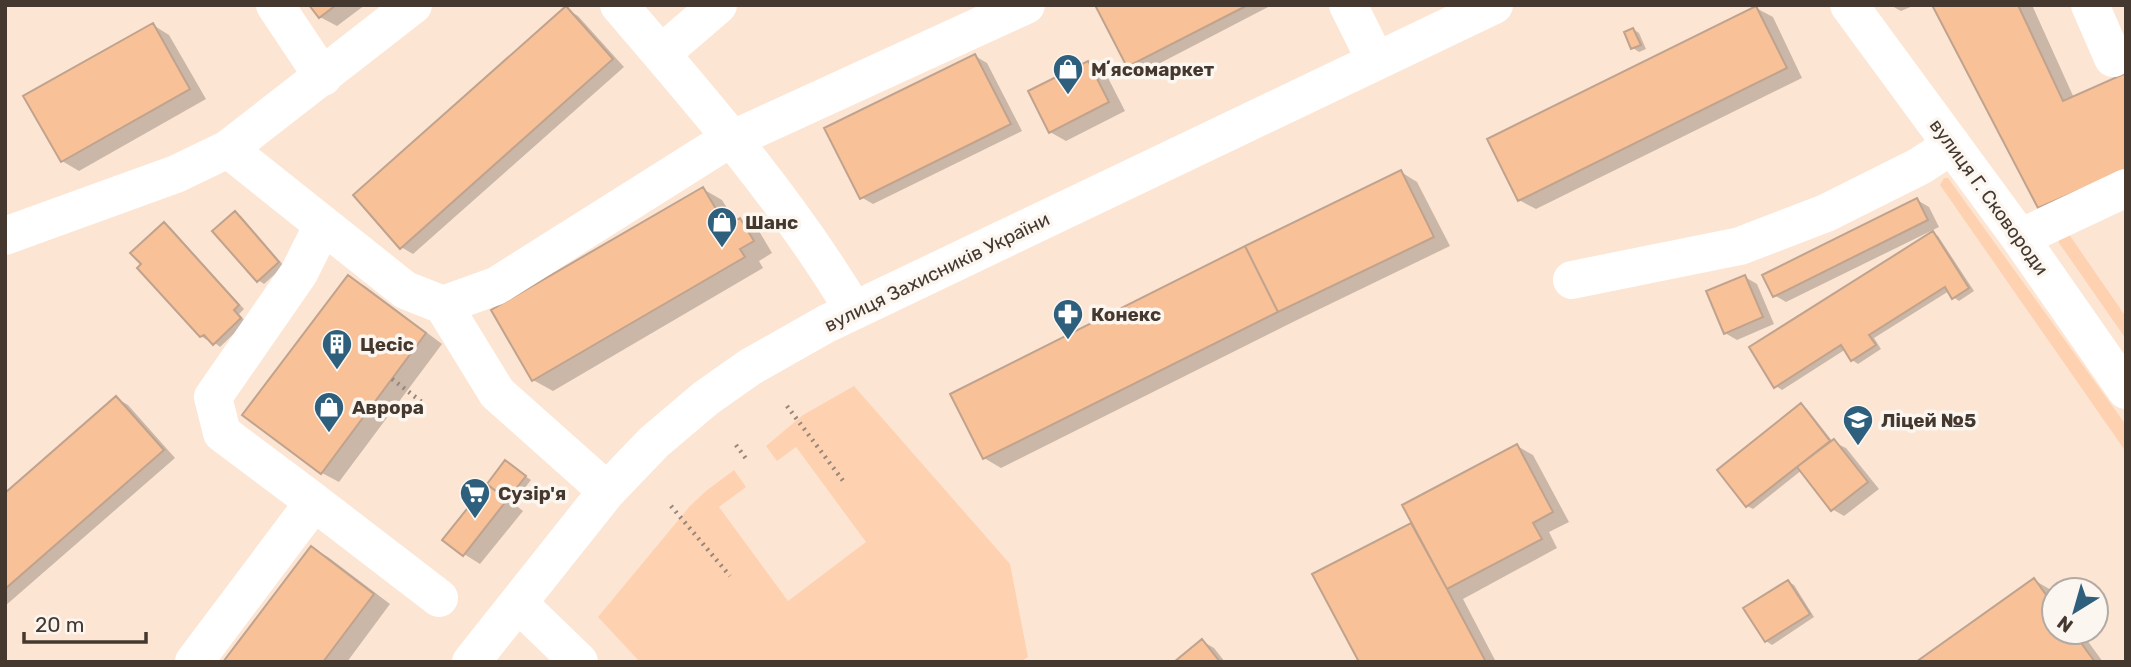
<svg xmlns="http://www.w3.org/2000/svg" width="2131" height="667" viewBox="0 0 2131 667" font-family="Rubik,sans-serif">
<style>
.green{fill:#fed2b1}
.shadow{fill:#0003}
.building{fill:#f8c197;stroke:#c0a38e;stroke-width:2}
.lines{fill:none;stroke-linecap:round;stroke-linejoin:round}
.path{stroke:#98877a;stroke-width:4.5;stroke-dasharray:2 5;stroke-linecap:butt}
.minor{stroke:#fff;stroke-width:38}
.labels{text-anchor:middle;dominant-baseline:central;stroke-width:7;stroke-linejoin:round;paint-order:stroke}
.poi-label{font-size:19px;font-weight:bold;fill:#44382f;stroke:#fcf6f1;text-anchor:start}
.street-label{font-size:19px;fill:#44382f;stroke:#fcf6f1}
</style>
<rect width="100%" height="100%" fill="#fde5d3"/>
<path class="green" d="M1944,178H1948L2126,425V452L1940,185Z
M2066,230L2126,317V339L2059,243L2056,235Z
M854,386L1010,564L1028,657L1020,662H640L598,617L690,506L706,491L734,470L746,487L719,507L788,601L866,542L796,447L777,461L766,446L803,415Z"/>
<path class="shadow" d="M311,5H365L337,26L320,17Z
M1097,5H1272L1141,73L1128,66Z
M1890,5H1915L1901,11Z
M1933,5H2032L2074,98L2059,218L2039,207Z
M1756,8L1773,17L1802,78L1536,209L1519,200Z
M566,9L578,16L624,67L413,254L401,247Z
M153,25L169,35L206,99L79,171L62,161Z
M1633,29L1639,33L1646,49L1639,52L1633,48Z
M975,56L987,63L1022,131L873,204L861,197Z
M1088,63L1105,72L1125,111L1066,141L1050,132Z
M1401,172L1417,182L1450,246L1295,321L1001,468L984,458Z
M703,189L722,200L736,223L740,220L759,231L772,253L759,261L763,268L553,391L533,380Z
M1917,200L1929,207L1939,227L1786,302L1774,295Z
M235,213L241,216L284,266L264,284L258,280Z
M164,224L170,227L244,309L239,314L246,322L220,347L209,338L207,340L201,336Z
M1933,233L1938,236L1974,291L1959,301L1953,297L1949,291L1874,338L1881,349L1858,364L1852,360L1846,349L1782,390L1776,386Z
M348,277L365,286L442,344L339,482L322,473L245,415Z
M1745,277L1757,284L1774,324L1737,340L1725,333Z
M116,398L128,405L175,458L5,606V495Z
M1801,405L1807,409L1833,442L1846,448L1879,489L1844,516L1832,509L1802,470L1753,509L1747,506Z
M1517,446L1533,455L1569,522L1549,532L1557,548L1463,599L1496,662H1361L1314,574L1413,523Z
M511,466L531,480L513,503L523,511L480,564L464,554Z
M311,548L328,557L390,604L347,662H225Z
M2034,580L2051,590L2054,594V632H2081L2103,662H1921Z
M1788,582L1794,585L1814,617L1772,645L1766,641Z
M1202,641L1214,648L1225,662H1177Z"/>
<path class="building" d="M309,5H336L319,18Z
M1095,5H1248L1127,67Z
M1932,5H2018L2063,101L2126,73V170L2038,208Z
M566,6L613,59L400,249L353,195Z
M1756,6L1787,68L1518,201L1487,139Z
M153,23L190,89L61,162L23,96Z
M1633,28L1641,45L1631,49L1624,32Z
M975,54L1011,124L860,199L824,128Z
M1088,61L1109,102L1049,133L1028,91Z
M1401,170L1434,237L1278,312L1245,246Z
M703,187L726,226L740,218L754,241L740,249L745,257L532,381L491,310Z
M1917,198L1928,220L1773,297L1762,275Z
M235,211L279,262L257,282L212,231Z
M164,222L239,305L234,310L241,318L213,345L204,335L200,337L137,268L141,264L130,253Z
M1933,231L1969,288L1952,299L1945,287L1869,335L1876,345L1851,361L1841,345L1774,388L1749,347Z
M1245,246L1278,312L983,459L950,394Z
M348,275L426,333L321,474L242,415Z
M1745,275L1763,317L1724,334L1706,291Z
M116,396L164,450L5,589V493Z
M1801,403L1830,441L1746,507L1717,470Z
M1834,439L1868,482L1831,511L1797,467Z
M1517,444L1553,512L1533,523L1542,539L1447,589L1402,505Z
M505,460L526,476L507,500L487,484Z
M487,484L507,500L463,556L442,540Z
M1411,523L1447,589L1486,662H1359L1312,574Z
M311,546L374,594L323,662H223Z
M2034,578L2054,606V632H2073L2095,662H1916Z
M1788,580L1810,614L1765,642L1743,608Z
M1202,639L1220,662H1174Z"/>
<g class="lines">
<path class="path" d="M1605,5V6
M392,379L423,403
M787,406L844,482
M736,445L747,460
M671,506L730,576
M2125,662L2126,661"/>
<path class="minor" d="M275,5L323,77
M619,5C703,103 788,200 854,311
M1348,5L1376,61
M1849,5L2020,238L2126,390
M2090,5L2113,58
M661,54L718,5
M228,149L405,290L443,305L497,393L607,491
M5,236L176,174L228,149L413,5
M2020,238L2126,188
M1572,280L1740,246L1826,213L1920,166L1952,145
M443,305L496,286L718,146L1026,5
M314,502L222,433L213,397L299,273L323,225
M518,603L579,662
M194,662L314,502L439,598
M471,662L607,491L654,442L706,398L750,367L826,324L1494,5"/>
</g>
<defs>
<g id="shop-pin" transform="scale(1.575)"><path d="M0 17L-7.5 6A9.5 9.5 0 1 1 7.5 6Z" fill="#2e5f7d" stroke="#fcf6f1"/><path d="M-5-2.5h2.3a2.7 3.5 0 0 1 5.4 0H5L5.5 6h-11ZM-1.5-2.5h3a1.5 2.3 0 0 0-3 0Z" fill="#fff"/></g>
<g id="pharmacy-pin" transform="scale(1.575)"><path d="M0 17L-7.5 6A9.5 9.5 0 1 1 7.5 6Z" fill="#2e5f7d" stroke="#fcf6f1"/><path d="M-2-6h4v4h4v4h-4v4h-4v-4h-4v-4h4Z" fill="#fff"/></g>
<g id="building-pin" transform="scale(1.575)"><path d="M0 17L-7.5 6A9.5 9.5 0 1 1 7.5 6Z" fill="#2e5f7d" stroke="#fcf6f1"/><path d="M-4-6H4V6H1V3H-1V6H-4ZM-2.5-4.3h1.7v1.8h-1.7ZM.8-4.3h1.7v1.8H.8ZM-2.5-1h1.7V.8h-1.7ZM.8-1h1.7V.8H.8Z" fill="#fff"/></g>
<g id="school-pin" transform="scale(1.575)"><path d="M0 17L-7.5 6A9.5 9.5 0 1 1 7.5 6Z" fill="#2e5f7d" stroke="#fcf6f1"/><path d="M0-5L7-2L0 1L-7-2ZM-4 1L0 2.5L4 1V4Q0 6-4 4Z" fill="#fff"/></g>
<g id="supermarket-pin" transform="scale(1.575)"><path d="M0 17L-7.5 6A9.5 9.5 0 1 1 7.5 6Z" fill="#2e5f7d" stroke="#fcf6f1"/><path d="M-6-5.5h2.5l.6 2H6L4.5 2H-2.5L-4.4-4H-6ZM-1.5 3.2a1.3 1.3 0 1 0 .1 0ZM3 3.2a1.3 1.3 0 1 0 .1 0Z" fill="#fff"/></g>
</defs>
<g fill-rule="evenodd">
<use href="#shop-pin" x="1068" y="69"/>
<use href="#shop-pin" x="722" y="222"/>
<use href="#pharmacy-pin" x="1068" y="314"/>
<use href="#building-pin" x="337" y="344"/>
<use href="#shop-pin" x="329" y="407"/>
<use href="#school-pin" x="1858" y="420"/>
<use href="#supermarket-pin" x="475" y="493"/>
</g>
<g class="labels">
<g class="poi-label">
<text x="1091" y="69">Мʼясомаркет</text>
<text x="745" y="222">Шанс</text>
<text x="1091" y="314">Конекс</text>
<text x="360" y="344">Цесіс</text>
<text x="352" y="407">Аврора</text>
<text x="1881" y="420">Ліцей №5</text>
<text x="498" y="493">Сузір'я</text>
</g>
<g class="street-label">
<text transform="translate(1989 197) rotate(54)">вулиця Г. Сковороди</text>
<text transform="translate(937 272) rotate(-26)">вулиця Захисників України</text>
</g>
</g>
<rect width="2131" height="667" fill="none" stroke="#44382f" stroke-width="14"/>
<g transform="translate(2075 611) rotate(217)"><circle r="33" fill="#fcf6f1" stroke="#b2aaa3" stroke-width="2"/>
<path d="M0-5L12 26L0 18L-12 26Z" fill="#2e5f7d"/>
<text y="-10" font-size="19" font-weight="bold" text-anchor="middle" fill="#44382f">N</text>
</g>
<path d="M24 632v10h122v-10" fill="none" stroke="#44382f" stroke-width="3.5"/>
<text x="35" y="632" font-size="21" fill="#44382f" stroke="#fcf6f1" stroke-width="5" paint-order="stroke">20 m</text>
</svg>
